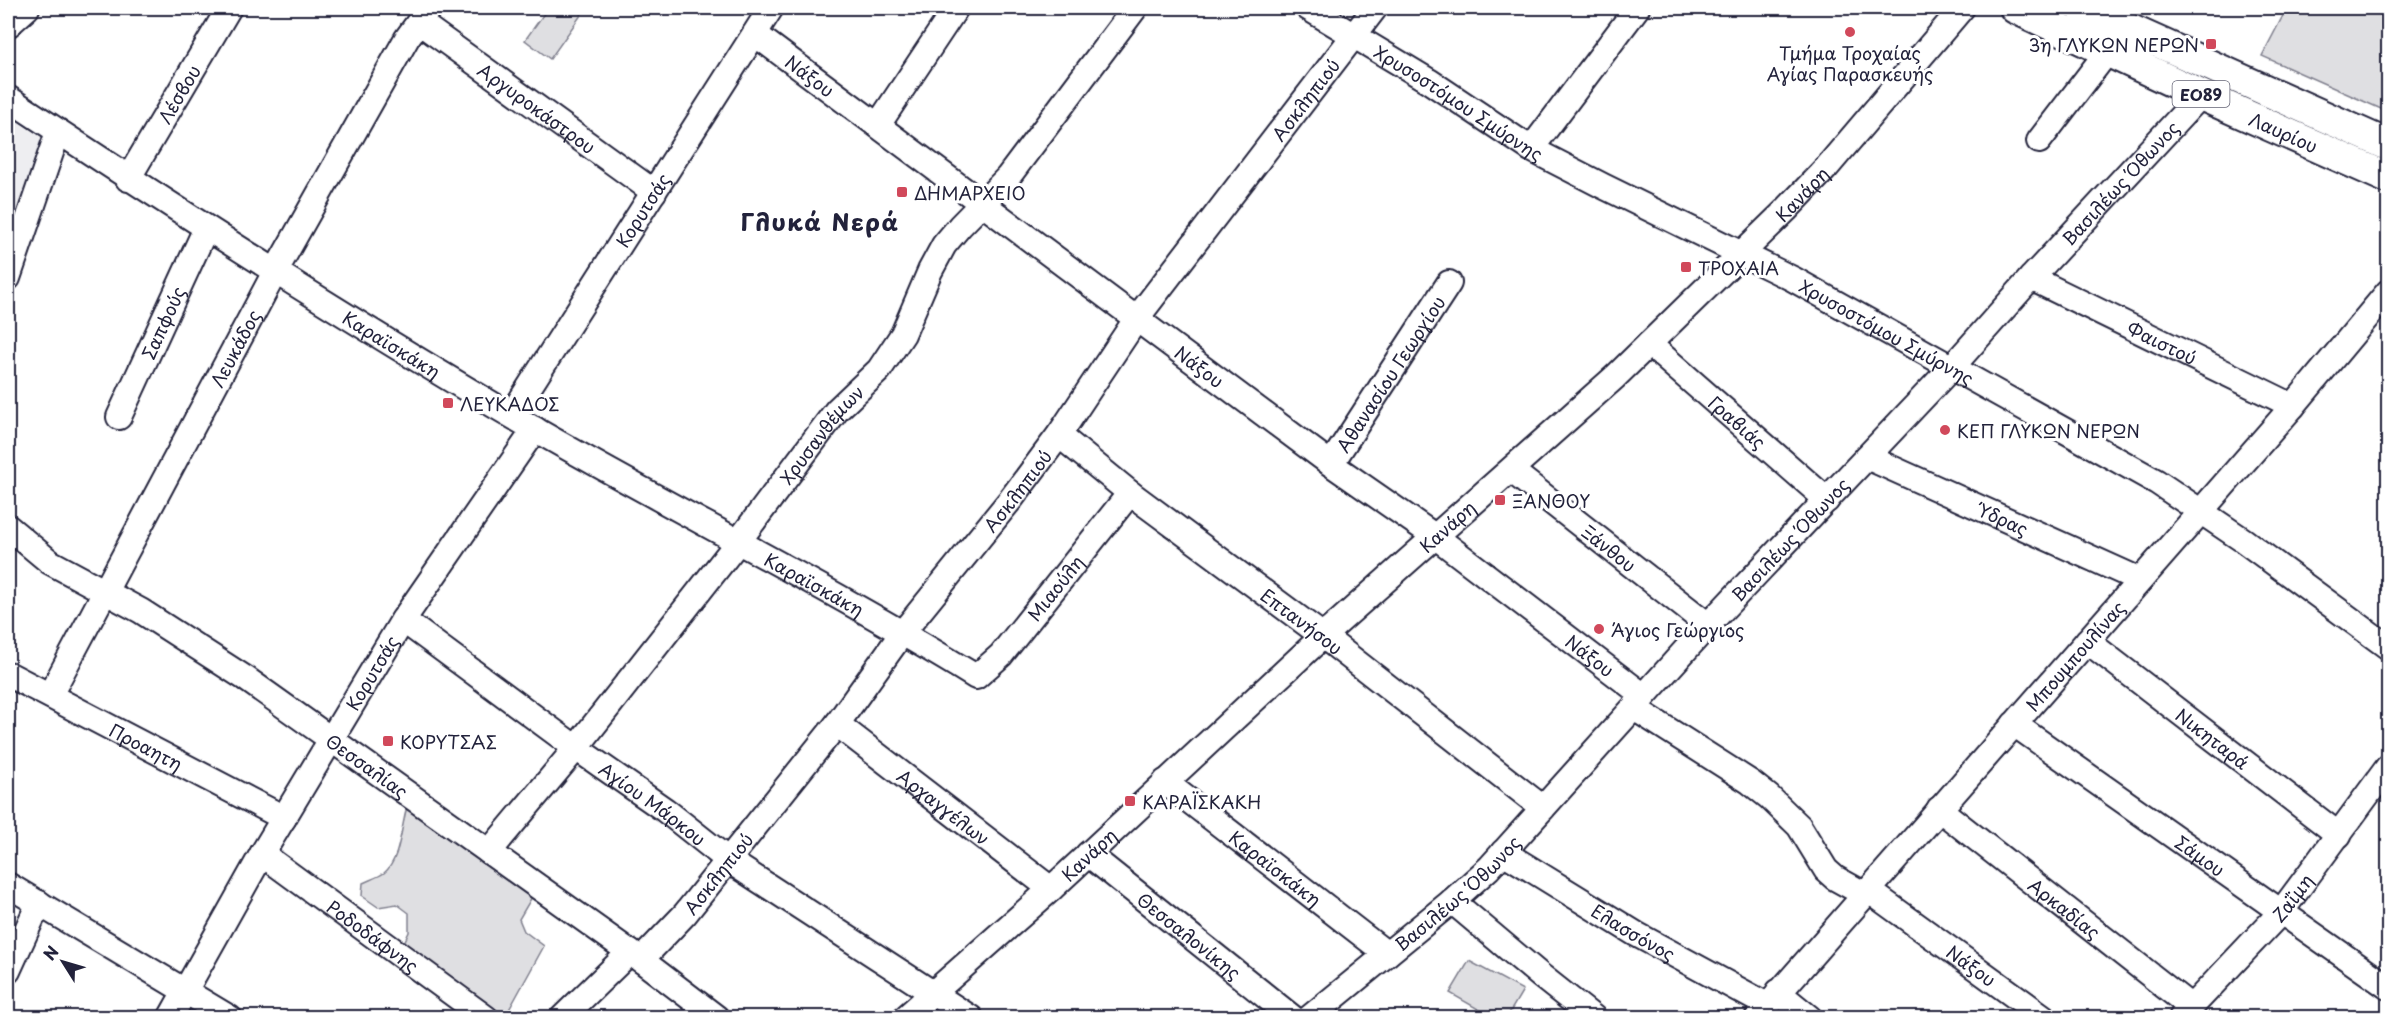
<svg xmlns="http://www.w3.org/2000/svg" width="2396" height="1025" viewBox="0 0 2396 1025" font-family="'Playpen Sans',sans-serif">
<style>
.built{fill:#eeeef1}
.green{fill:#dfdfe2;stroke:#80808e;stroke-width:1.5}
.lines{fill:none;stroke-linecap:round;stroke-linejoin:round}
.minor-casing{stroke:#22223b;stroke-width:28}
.major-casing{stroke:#22223b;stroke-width:34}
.minor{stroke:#fff;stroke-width:24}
.major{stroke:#fff;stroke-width:30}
.poi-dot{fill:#d1495b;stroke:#fff;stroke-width:2}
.labels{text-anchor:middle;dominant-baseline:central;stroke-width:6;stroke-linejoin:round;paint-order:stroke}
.shield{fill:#fff;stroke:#646476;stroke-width:1.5}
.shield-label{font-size:16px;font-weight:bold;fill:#22223b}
.poi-label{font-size:18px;fill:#22223b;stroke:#fff;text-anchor:start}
.street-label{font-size:18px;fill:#22223b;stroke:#fff}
.district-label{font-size:24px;font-weight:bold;letter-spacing:1.5px;fill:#22223b;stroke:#fff}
</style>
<rect width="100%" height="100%" fill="#fff"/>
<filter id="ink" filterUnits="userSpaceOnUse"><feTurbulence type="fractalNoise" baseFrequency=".0167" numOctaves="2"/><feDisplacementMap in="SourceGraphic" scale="12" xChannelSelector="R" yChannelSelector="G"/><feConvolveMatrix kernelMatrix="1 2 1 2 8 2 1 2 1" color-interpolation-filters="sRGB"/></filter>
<g filter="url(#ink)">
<path class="built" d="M8,116L45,140L8,243Z"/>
<path class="green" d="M548,8H586L550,59L525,40Z
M2287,8H2388V112L2262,56Z
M407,807L532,897L519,919L524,931L544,946L505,1017H497L402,947L409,932V913L397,904L378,907L362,896L363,883C369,880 378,877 384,873C400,860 401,827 407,807Z
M1469,961L1523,990L1507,1017H1492L1450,993Z"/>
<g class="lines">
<g class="minor-casing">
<g id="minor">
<path id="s1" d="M1308,8L1429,81L1531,149L1603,186L1793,279L2157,482L2243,540L2388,647"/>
<path id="s2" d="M419,22L654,192"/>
<path d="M8,25L27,8"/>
<path id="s3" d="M755,34L1331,464L1436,537L1644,696"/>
<path id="s4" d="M8,98C181,213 356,325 536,430C682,514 833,589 976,677L1001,655L1130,493"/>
<path d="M878,125L956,8"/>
<path d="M2039,141L2108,51"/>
<path d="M1531,149L1637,8"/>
<path id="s5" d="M128,179L229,8"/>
<path d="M8,278L58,132"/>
<path id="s6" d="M2031,278L2293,406"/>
<path id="s7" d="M1649,344L1827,500"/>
<path id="s8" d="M512,414L771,8"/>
<path id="s9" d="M119,417L206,228"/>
<path id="s10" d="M1059,435L1130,493L1323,636L1543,808"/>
<path id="s11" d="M1867,457L2140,580"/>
<path id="s12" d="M1331,464L1449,283"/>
<path id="s13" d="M1512,471L1708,625"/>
<path id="s14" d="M8,527L50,562L141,611L245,678L641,960L717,1018"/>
<path id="s15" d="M403,620L576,748L665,810L728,860L971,1018"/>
<path id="s16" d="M2087,641L2339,835"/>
<path id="s17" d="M8,674L284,818"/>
<path id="s18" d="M50,695L275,272L407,38L429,8"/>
<path d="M1634,708L1750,782L1769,797L1799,826L1826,870L1835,878L1864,894"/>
<path id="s19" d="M837,724L1051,889"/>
<path id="s20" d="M2014,724L2388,987"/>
<path id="s21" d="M1165,782L1387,954"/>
<path id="s22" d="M1939,809L2191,1007"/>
<path id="s23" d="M489,852L576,748L738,542L837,410L879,370L903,334L930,271L944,245L960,226L1008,177L1135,8"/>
<path id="s24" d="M1503,852L1636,934L1767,1005"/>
<path id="s25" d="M262,854L486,1018"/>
<path id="s26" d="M1088,854L1293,1018"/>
<path d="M8,885L230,1018"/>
<path id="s27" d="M1868,890L2045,1018"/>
<path d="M1452,901L1541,976L1594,1018"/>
<path id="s28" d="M641,960L685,914L837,724L903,632L1011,499L1059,435L1137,318L1375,8"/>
<path d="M8,971L39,903"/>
<path d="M1778,992L1810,1018"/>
<path id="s29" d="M170,1018L262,854L403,620L535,429"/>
<path d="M562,1018L630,952"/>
<path id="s30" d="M905,1018L1051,889L1323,636L1615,377L1786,210L1827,167L1962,8"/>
<path id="s31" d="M1309,1018L1452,901L1489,868L1708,625L1952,367L2031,278L2201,95"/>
<path id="s32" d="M1757,1018L2293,406L2388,292"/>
<path id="s33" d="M2181,1018L2281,912L2388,767"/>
</g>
</g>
<g class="major-casing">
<g id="major">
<path id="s34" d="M2015,8L2201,95L2388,178"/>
<path d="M2082,8L2388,145"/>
</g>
</g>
<use href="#minor" class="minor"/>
<use href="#major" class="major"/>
</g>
</g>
<g class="poi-dot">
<circle cx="1850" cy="32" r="6"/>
<rect x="2205" y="38" width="12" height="12" rx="3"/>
<rect x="896" y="186" width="12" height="12" rx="3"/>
<rect x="1680" y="261" width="12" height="12" rx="3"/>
<rect x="442" y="397" width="12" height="12" rx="3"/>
<circle cx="1945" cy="430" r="6"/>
<rect x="1494" y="494" width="12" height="12" rx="3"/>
<circle cx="1599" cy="629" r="6"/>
<rect x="382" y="735" width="12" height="12" rx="3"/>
<rect x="1124" y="795" width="12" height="12" rx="3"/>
</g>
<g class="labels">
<rect class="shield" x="2172.5" y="81" width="57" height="26" rx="4.5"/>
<g class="shield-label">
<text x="2201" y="94">ΕΟ89</text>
</g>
<g class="poi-label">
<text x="2199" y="44" text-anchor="end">3η ΓΛΥΚΏΝ ΝΕΡΏΝ</text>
<text x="1850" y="52" text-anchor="middle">Τμήμα Τροχαίας<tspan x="1850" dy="21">Αγίας Παρασκευής</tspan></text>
<text x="914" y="192">ΔΗΜΑΡΧΕΙΟ</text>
<text x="1698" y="267">ΤΡΟΧΑΙΑ</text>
<text x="460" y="403">ΛΕΥΚΑΔΟΣ</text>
<text x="1957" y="430">ΚΕΠ ΓΛΥΚΩΝ ΝΕΡΩΝ</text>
<text x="1512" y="500">ΞΑΝΘΟΥ</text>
<text x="1611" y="629">Άγιος Γεώργιος</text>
<text x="400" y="741">ΚΟΡΥΤΣΑΣ</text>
<text x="1142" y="801">ΚΑΡΑΪΣΚΑΚΗ</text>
</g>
<g class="street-label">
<text stroke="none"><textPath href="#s3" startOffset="69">Νάξου</textPath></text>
<text stroke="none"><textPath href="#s5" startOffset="99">Λέσβου</textPath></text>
<text stroke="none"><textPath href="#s28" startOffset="1088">Ασκληπιού</textPath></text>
<text stroke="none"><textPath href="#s1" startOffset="178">Χρυσοστόμου Σμύρνης</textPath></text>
<text stroke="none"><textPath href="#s2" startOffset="146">Αργυροκάστρου</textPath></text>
<text stroke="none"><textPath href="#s34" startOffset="296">Λαυρίου</textPath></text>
<text stroke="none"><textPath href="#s31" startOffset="1166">Βασιλέως Όθωνος</textPath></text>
<text stroke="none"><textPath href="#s30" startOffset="1218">Κανάρη</textPath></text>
<text stroke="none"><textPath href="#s8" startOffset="242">Κορυτσάς</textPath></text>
<text stroke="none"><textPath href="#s9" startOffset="104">Σαπφούς</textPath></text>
<text stroke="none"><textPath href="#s1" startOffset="664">Χρυσοστόμου Σμύρνης</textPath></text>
<text stroke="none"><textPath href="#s6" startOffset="146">Φαιστού</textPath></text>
<text stroke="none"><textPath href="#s4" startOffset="456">Καραϊσκάκη</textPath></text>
<text stroke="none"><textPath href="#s18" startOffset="393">Λευκάδος</textPath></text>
<text stroke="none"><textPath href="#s3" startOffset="555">Νάξου</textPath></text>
<text stroke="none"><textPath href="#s12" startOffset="108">Αθανασίου Γεωργίου</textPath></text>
<text stroke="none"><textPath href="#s7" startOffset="118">Γραβιάς</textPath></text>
<text stroke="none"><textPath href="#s23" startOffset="534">Χρυσανθέμων</textPath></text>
<text stroke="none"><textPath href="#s28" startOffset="602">Ασκληπιού</textPath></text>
<text stroke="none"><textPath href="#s11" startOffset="150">Ύδρας</textPath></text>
<text stroke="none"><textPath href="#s30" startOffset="732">Κανάρη</textPath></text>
<text stroke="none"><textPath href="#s31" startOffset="680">Βασιλέως Όθωνος</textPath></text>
<text stroke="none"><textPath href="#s13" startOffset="124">Ξάνθου</textPath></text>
<text stroke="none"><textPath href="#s4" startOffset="942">Καραϊσκάκη</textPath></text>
<text stroke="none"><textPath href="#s4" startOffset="1248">Μιαούλη</textPath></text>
<text stroke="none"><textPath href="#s10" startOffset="306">Επτανήσου</textPath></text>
<text stroke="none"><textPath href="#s3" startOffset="1041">Νάξου</textPath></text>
<text stroke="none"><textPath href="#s32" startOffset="482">Μπουμπουλίνας</textPath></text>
<text stroke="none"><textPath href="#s29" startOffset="400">Κορυτσάς</textPath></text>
<text stroke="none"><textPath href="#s16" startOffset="159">Νικηταρά</textPath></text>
<text stroke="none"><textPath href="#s17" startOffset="156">Προαητη</textPath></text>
<text stroke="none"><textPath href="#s14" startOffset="432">Θεσσαλίας</textPath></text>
<text stroke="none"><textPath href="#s15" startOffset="310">Αγίου Μάρκου</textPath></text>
<text stroke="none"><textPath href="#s19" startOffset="135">Αρχαγγέλων</textPath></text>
<text stroke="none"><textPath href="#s30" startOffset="246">Κανάρη</textPath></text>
<text stroke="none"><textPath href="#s20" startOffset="228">Σάμου</textPath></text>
<text stroke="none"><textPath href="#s21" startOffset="140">Καραϊσκάκη</textPath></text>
<text stroke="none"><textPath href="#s28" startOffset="116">Ασκληπιού</textPath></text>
<text stroke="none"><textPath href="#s31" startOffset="194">Βασιλέως Όθωνος</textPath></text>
<text stroke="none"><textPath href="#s33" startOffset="164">Ζαΐμη</textPath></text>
<text stroke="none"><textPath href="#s22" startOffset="160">Αρκαδίας</textPath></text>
<text stroke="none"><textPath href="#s24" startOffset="153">Ελασσόνος</textPath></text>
<text stroke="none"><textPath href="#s25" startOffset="138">Ροδοδάφνης</textPath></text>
<text stroke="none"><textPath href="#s26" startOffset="130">Θεσσαλονίκης</textPath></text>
<text stroke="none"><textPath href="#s27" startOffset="128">Νάξου</textPath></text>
</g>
<g class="district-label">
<text x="820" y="221">Γλυκά Νερά</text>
</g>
</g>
<rect width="2396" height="1025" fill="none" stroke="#fff" stroke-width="30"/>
<rect x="15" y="15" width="2366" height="995" fill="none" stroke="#22223b" stroke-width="2" filter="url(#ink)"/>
<g transform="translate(63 962) rotate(307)" stroke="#ffffff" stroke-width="4.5" paint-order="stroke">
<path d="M0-4.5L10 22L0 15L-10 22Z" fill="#22223b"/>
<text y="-9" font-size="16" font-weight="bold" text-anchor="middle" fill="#22223b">N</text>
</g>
</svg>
